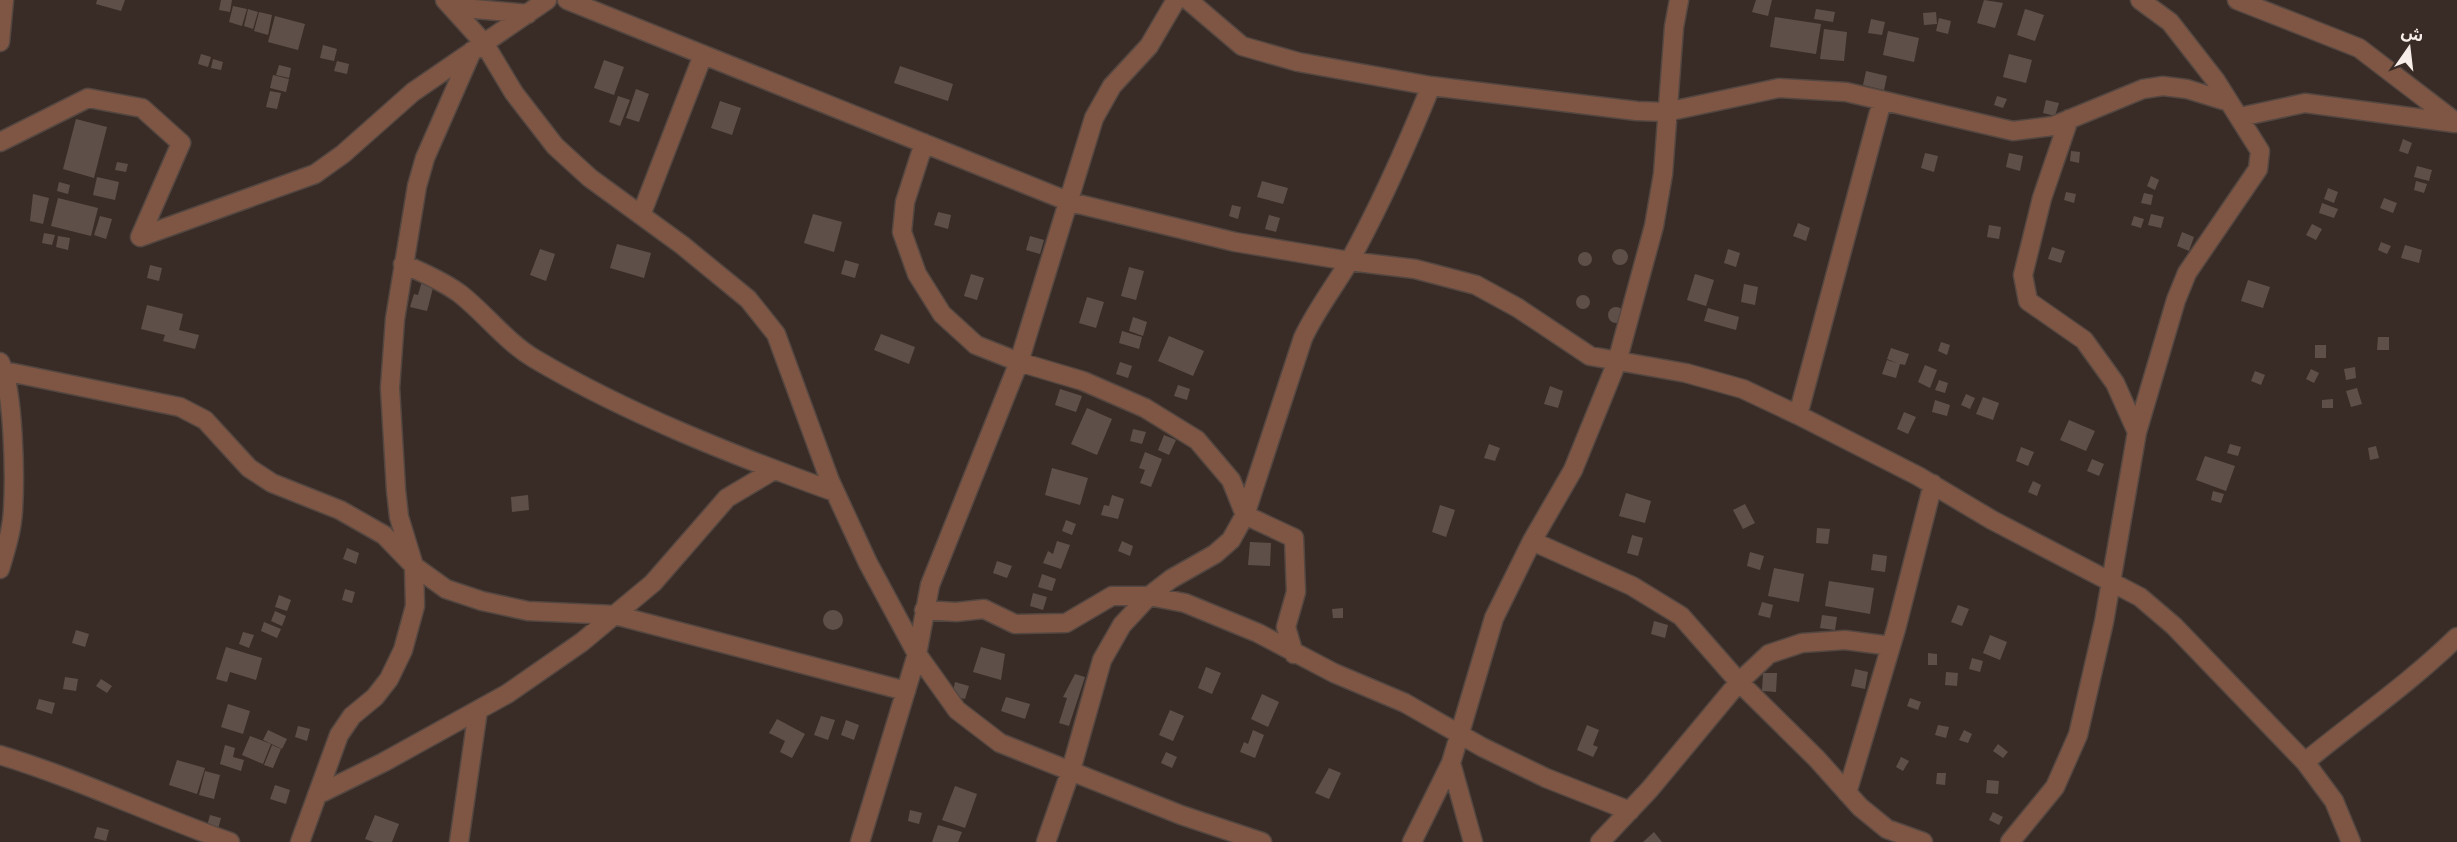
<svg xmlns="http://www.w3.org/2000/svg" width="2457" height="842" viewBox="0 0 2457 842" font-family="'Nunito Sans','Noto Sans Arabic',sans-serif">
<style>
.building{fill:#5e5049}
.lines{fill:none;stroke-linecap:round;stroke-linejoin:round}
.minor-casing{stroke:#544741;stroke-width:21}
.minor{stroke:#7f5644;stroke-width:18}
</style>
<rect width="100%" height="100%" fill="#392c26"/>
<path class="building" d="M97,0H125L121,11L96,4Z
M221,0H232L230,12L219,10Z
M1756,0H1772L1768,16L1752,12Z
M1984,0L2003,3L1995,28L1977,23Z
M233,6L247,9L242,26L229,22Z
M248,9L258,12L253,29L244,26Z
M1816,9L1835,12L1833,22L1814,19Z
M2025,9L2044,15L2035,41L2017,35Z
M259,12L272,15L268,35L254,31Z
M1936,12L1937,24L1924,25L1923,13Z
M275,16L305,24L298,50L268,42Z
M1775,17L1821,24L1816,54L1770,47Z
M1939,18L1951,21L1948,34L1936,31Z
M1871,19L1885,22L1882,35L1868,33Z
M1824,29L1847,32L1844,61L1820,59Z
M1888,31L1919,38L1914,62L1883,55Z
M323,45L337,49L334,61L320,58Z
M201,54L211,57L208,67L198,64Z
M2009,54L2032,60L2026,83L2003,77Z
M213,59L223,62L221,70L211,68Z
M604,60L624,67L614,95L594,88Z
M337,61L349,64L347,74L334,71Z
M279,65L291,68L289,78L276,75Z
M900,66L953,84L948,101L894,83Z
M1866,71L1887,76L1884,90L1863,85Z
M273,75L289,79L286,92L270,88Z
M636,89L649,94L639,122L626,118Z
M270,91L281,93L277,109L266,107Z
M618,96L630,100L620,126L609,122Z
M1997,96L2007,99L2003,108L1994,105Z
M2046,100L2059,103L2055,116L2043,113Z
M720,101L741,108L732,135L711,128Z
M76,119L107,127L94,178L63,169Z
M2403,139L2412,143L2408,154L2399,151Z
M2071,151L2080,152L2079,163L2070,161Z
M1925,153L1938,156L1934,172L1921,168Z
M2009,153L2023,156L2020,171L2006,167Z
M117,162L128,164L126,172L115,170Z
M2417,166L2432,170L2429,181L2414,177Z
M2151,176L2159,180L2155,190L2147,186Z
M97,177L119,182L115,200L93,195Z
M1262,181L1288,188L1283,204L1257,197Z
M2416,181L2427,184L2424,193L2414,190Z
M59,182L70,185L68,194L57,191Z
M2328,188L2338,192L2334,203L2324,199Z
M2066,192L2076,194L2074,203L2064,200Z
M2144,193L2153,195L2151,205L2141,203Z
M33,194L49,198L43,224L30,221Z
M58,198L98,208L91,236L51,226Z
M2384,198L2397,203L2393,213L2380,208Z
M2322,203L2338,209L2334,218L2319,213Z
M1232,205L1241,207L1238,219L1229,216Z
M938,212L951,215L948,229L934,225Z
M813,214L842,222L834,252L804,243Z
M2151,214L2164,217L2161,228L2148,225Z
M1269,215L1280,218L1276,232L1265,229Z
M100,216L112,219L106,239L94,235Z
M2134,216L2144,219L2141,228L2131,225Z
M1798,223L1810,228L1806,241L1793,236Z
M2312,224L2322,229L2316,240L2306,235Z
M1989,225L2001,227L1999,239L1987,237Z
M2182,232L2194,237L2189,251L2177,246Z
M44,233L55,235L52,245L42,243Z
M58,236L70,238L68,250L56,247Z
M1030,236L1044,240L1040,254L1026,250Z
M2381,242L2391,246L2387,254L2378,250Z
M617,244L651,253L644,278L610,268Z
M2405,245L2422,250L2419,263L2401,258Z
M2052,247L2065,251L2061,263L2048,259Z
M540,249L555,254L546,281L530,275Z
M1728,249L1740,253L1736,267L1724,263Z
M1612 257a8 8 0 1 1 16 0a8 8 0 1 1-16 0Z
M1578 259a7 7 0 1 1 14 0a7 7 0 1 1-14 0Z
M845,260L859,264L855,278L841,274Z
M150,265L162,268L159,281L147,278Z
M1129,267L1144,271L1136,300L1121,296Z
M971,274L984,278L977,300L964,296Z
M1695,274L1714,280L1706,306L1687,300Z
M2248,280L2270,287L2263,308L2241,301Z
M422,281L434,284L427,311L410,307L414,294L418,295Z
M1744,284L1758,287L1755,305L1741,302Z
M1576 302a7 7 0 1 1 14 0a7 7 0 1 1-14 0Z
M1087,297L1104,302L1096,328L1079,323Z
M147,305L183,314L179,330L199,335L195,349L163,341L165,335L141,329Z
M1608 315a8 8 0 1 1 16 0a8 8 0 1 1-16 0Z
M1708,308L1739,317L1736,330L1704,321Z
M1133,317L1147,322L1143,336L1129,331Z
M1122,331L1142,337L1139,349L1119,343Z
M881,334L915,347L909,364L874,350Z
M1169,336L1204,351L1193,376L1158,361Z
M2378,337H2389V350H2377Z
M1941,342L1950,345L1947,355L1938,351Z
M2315,345H2326V358H2315Z
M1891,348L1909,354L1905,365L1900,364L1896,378L1882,374L1887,360L1897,363L1887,359Z
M1120,362L1132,366L1128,378L1116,374Z
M1925,365L1937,370L1930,388L1918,382Z
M2355,367L2356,378L2346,380L2344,369Z
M2311,369L2319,373L2314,383L2306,379Z
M2255,371L2265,375L2261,385L2251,381Z
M1939,380L1948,383L1945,393L1935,390Z
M1178,385L1190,389L1187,400L1174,396Z
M1550,386L1563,391L1558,408L1544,404Z
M2357,388L2362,404L2351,407L2346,391Z
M1060,389L1082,396L1076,412L1055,405Z
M1966,394L1975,398L1970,409L1961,405Z
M1983,397L1999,403L1993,420L1976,414Z
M2333,399V408H2322V400Z
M1935,400L1950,405L1947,416L1932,412Z
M1087,408L1112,419L1097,455L1071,444Z
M1904,412L1916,417L1908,434L1897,429Z
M2069,420L2095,431L2086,451L2060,440Z
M1133,429L1146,432L1142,444L1130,441Z
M1164,435L1176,440L1169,455L1158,450Z
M1489,444L1500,448L1495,461L1484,458Z
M2230,444L2241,447L2238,456L2227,453Z
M2376,446L2379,458L2370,460L2368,448Z
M2021,447L2034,452L2028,466L2016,461Z
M1145,452L1162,459L1151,487L1140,483L1145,470L1139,468Z
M2205,456L2235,466L2226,491L2196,480Z
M2092,459L2104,464L2099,476L2087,471Z
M1052,468L1088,478L1080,505L1045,495Z
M2033,481L2041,485L2037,496L2028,492Z
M2213,491L2224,494L2221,503L2211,500Z
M1626,493L1651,501L1645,523L1619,516Z
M528,495L529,510L512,512L511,497Z
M1112,495L1124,499L1118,519L1101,515L1104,505L1109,506Z
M1745,504L1755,523L1743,529L1733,510Z
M1440,505L1455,510L1446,537L1432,532Z
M1066,520L1076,524L1072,535L1062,531Z
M1817,528L1830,529L1828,544L1816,543Z
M1632,535L1643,538L1638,556L1627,553Z
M1057,541L1070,545L1061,569L1043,563L1048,551L1053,554Z
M1122,541L1133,546L1130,556L1118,551Z
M1250,542L1271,543L1270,566L1248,565Z
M347,548L359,553L356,564L343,559Z
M1750,552L1764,556L1760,570L1747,566Z
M1873,554L1887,556L1885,572L1871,570Z
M997,561L1012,566L1007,578L993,573Z
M1774,568L1804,574L1799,602L1768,596Z
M1042,574L1056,579L1052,591L1038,587Z
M1829,581L1874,588L1870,614L1825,606Z
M345,589L355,592L352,603L342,600Z
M1033,593L1047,597L1043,610L1030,606Z
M279,595L291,600L287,611L275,607Z
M1762,602L1773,605L1770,618L1758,615Z
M1958,605L1969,609L1962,626L1951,622Z
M1343,608V618H1333L1332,609Z
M823 620a10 10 0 1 1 20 0a10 10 0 1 1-20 0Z
M275,611L286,616L282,626L271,621Z
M1822,615L1837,617L1835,630L1820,628Z
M1654,621L1668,625L1665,638L1651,634Z
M264,622L281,629L277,638L261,631Z
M76,630L89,634L85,647L72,643Z
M243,632L254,635L249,648L239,644Z
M1990,635L2007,642L2000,660L1983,653Z
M226,647L262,658L256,680L230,672L227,682L216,679Z
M981,647L1005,654L1001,680L973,672Z
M1928,653L1937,654V665H1928Z
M1972,658L1983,661L1980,672L1969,669Z
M1206,667L1221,673L1212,694L1198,688Z
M1855,669L1868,672L1865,689L1851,686Z
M1946,672L1958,673L1957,686L1945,685Z
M1763,673H1777L1776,692L1762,691Z
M1075,674L1085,677L1069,726L1059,723L1067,698L1063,697Z
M65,677L78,679L76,691L63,689Z
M101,679L112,686L107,693L96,686Z
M955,682L969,686L965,699L952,696Z
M1262,694L1279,702L1268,727L1251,719Z
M1006,697L1030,704L1025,719L1001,711Z
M1910,698L1921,702L1918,710L1907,706Z
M39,699L55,703L52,714L36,709Z
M228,704L250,711L243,734L221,727Z
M1170,710L1184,716L1173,741L1159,735Z
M821,716L835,720L828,740L814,735Z
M777,719L805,734L792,758L780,752L785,741L769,733Z
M846,720L859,725L854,740L841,735Z
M1587,725L1599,730L1593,745L1598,747L1593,757L1577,750Z
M1938,725L1949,727L1946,738L1935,735Z
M298,726L310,729L307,741L295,737Z
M268,730L287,739L282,749L263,740Z
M1253,730L1264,735L1255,758L1240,752L1244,742L1248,744Z
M1964,730L1972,734L1968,743L1959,740Z
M250,736L271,744L263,764L242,755Z
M1998,744L2008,752L2003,758L1993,751Z
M225,745L235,748L233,757L244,760L241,771L220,764Z
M272,745L281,749L273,768L264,765Z
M1166,752L1177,757L1172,768L1161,763Z
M1901,757L1909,761L1903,771L1896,767Z
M177,760L205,768L197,794L169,785Z
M1329,768L1341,773L1329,799L1315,793Z
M205,771L220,775L214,799L199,795Z
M1937,773H1946L1945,785L1936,784Z
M1987,780L1999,781L1998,794L1986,793Z
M275,785L290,790L286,804L270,799Z
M955,786L977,794L965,828L942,820Z
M910,810L922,813L919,824L908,821Z
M1993,812L2003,817L1999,825L1989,820Z
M210,815L221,818L218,829L207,826Z
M375,815L399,824L392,842H374L365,839Z
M938,825L962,832L958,842H932Z
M97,827L109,830L106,841L94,838Z
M1654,832L1662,842H1643Z"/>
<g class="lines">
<g class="minor-casing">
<path id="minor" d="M445,0L484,43L514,93L555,146L590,178L682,245L748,299L776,334L830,481L868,563L917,654L957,710L1000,743L1181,815L1262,842
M567,0L1070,202L1235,242L1349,261L1415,269L1476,285L1518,308L1590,356L1686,373L1743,389L1798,415L1918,476L1992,520L2140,597L2174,626L2305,762L2334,801L2351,842
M1188,0L1242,46L1298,62L1431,86L1637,111L1666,112L1779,88L1846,92L2013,131L2053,126L2143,89L2163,86L2187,89L2229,102
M2237,0L2359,48L2457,123
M453,7L528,14
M0,42L4,0
M2240,117L2305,103L2455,123
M2069,119L2042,198L2023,275L2028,301L2084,340L2115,383L2137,432
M0,142L88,98L142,108L181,143L140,237L315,174L343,154L413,92L547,0
M924,143L905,202L902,232L917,274L942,314L976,345L1019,362L1083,381L1145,408L1197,440L1231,480L1245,515L1294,538L1296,592L1286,627L1294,654
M641,215L703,55
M403,264C422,272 442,281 459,293C485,313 506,342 535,359C628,414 733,455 835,492
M0,362C14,389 15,477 13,510C12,530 6,549 0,569
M4,371L180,407L205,420L249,468L272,483L340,510L384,535L414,566L446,589L482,601L528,611L615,615L906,691
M1798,415L1882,101
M1532,541L1632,586L1681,616L1739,682L1817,759L1860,807L1887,829L1923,842
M924,610L956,612L984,609L1015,624L1066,623L1112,596H1149L1185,603L1258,633L1334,673L1405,703L1482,747L1546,778L1630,811
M0,755C79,779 153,815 230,842
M2305,762C2356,720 2410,683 2457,637
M1451,763L1473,842
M1847,793L1896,629L1933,484
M317,795L384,762L507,694L582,642L653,583L727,498L774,470
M300,842L339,735L352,716L375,697L389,679L403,650L415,606L414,566L399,517L396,490L390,388L395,319L417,186L425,158L472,51
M459,842L478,710
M860,842L917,654L930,585L1019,362L1094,118L1112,86L1149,46L1176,0
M1046,842L1071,770L1102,660L1122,625L1149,596L1171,579L1215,554L1231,540L1245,515L1303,338C1316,310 1335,286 1350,260C1381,204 1407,145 1431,86
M1412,842L1451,763L1494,618L1532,541L1573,470L1617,362L1654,226L1663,174L1674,27L1679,0
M1600,842L1650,789L1739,682L1769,654L1802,643L1845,640L1891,646
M2010,842L2055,787L2078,735L2104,622L2137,432L2176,300L2187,273L2258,169L2260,151L2216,81L2170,22L2140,0"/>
</g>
<use href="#minor" class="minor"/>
</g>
<g transform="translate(2409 48) rotate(14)" stroke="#392c26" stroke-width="4.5" paint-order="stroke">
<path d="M0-4.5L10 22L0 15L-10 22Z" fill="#f7eeea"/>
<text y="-9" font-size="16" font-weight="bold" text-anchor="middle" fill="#f7eeea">ش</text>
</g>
</svg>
